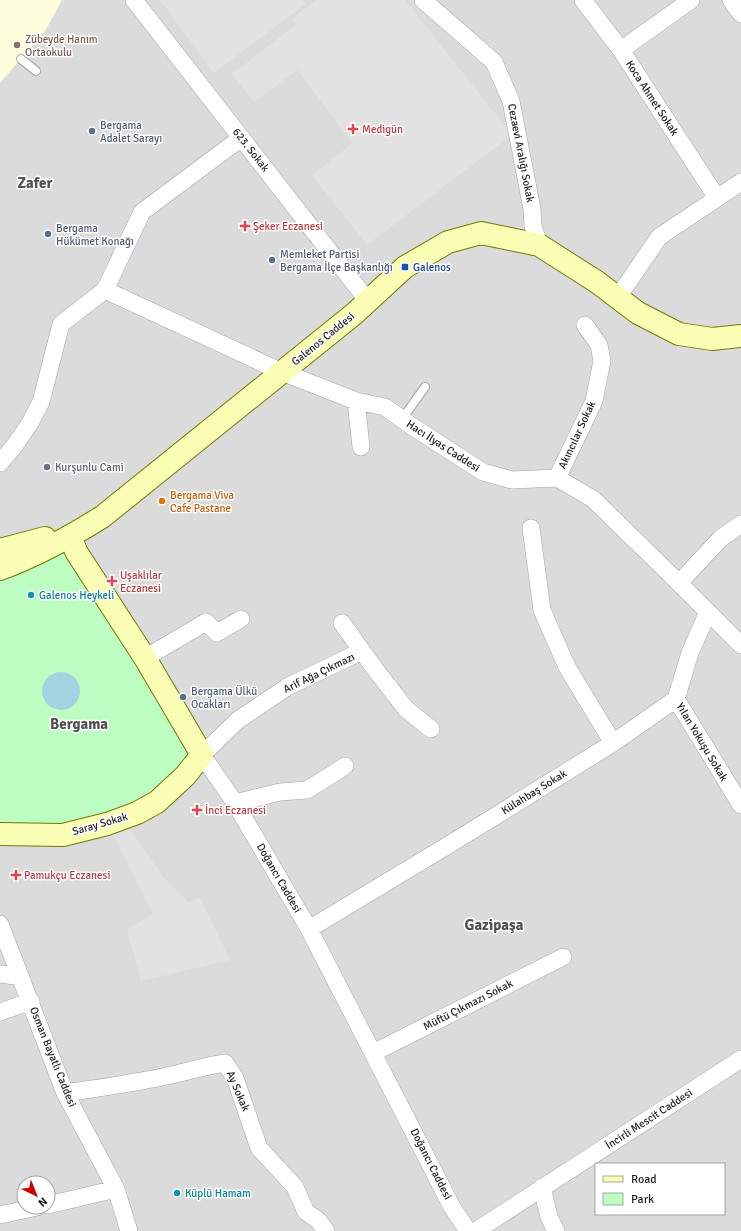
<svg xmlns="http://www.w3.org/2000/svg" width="741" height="1231" viewBox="0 0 741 1231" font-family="Signika,sans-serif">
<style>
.residential{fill:#dcdbdb;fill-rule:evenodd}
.education{fill:#ffffde}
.park{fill:#befdc2}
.parking{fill:#e2e2e2}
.water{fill:#a1d3e0}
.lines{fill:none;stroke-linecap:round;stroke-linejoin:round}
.lane-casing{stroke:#a5a5a5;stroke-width:10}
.street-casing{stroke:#a5a5a5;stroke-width:18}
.secondary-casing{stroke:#6f7b00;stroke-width:24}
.lane{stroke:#fff;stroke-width:8}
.street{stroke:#fff;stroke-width:17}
.secondary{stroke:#fafdb4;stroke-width:22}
.education-dot{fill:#8d6e63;stroke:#fff;stroke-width:1.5}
.health-dot{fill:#e0444e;stroke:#fff;stroke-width:1.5}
.service-dot{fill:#5c6f8a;stroke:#fff;stroke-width:1.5}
.transit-dot{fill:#1a4fb4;stroke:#fff;stroke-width:1.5}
.worship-dot{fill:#6b7280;stroke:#fff;stroke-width:1.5}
.food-dot{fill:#e8710a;stroke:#fff;stroke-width:1.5}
.culture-dot{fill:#0f9aa8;stroke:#fff;stroke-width:1.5}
.labels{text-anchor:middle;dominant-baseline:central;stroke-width:3;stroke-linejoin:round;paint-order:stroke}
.education-label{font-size:11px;fill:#785e54;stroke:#fff;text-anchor:start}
.street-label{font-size:11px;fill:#1e1e1e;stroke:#fff}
.service-label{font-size:11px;fill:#4e5e75;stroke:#fff;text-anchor:start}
.health-label{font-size:11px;fill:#be3a42;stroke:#fff;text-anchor:start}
.transit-label{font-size:11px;fill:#164399;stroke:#fff;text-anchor:start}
.worship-label{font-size:11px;fill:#5b616d;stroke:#fff;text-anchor:start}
.food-label{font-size:11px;fill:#c56008;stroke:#fff;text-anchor:start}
.culture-label{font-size:11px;fill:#0d838f;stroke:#fff;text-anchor:start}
.district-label{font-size:15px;font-weight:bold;fill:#515151;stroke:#fff}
</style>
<rect width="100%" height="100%" fill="#f0ece4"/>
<path class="residential" d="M0,0H741V1231H0ZM596,1164H724V1214H596ZM24,1183H48V1207H24Z"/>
<path class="education" d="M0,0H62L45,31L0,83Z"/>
<path class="park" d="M70,537L202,755L137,813L0,834V569Z"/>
<path class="parking" d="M160,0H303L306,4L214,73Z
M316,0H405L512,135L367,245L312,175L353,143L297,70L254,102L232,74L296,25L292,19Z
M122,818L165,879L188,902L200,898L230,960L141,981L127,930L153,914L107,824Z"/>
<path class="water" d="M42 691a19 19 0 1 1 38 0a19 19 0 1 1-38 0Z"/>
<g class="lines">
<g class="lane-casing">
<path id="lane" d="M21,59L36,71
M402,419L425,387"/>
</g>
<g class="street-casing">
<path id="street" d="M134,0L368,301
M423,0L494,62L511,101L532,209L533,226L539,245
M583,0L621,50L717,198
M731,0L741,14
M621,50L691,0
M105,290L282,372L356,401L385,407L413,427L483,472L512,480L557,478L593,499L679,583L741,645
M618,297L659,237L741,182
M356,401L361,447
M0,463L15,445L30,423L41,402L61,324L105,290L142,212L229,147L242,138
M557,478L594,401L602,361L599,345L585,325
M531,528L542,610L567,667L613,743
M679,583L721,538L741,524
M342,623L375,669L406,709L431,729
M362,651L287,687L238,720L202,755L235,803L309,929L452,1207L468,1231
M145,658L206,622L217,633L241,619
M676,699L741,805
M235,803L280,792L307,790L345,766
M0,924L65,1093L116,1189L129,1231
M309,929L455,841L613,743L676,699L690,653L708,612
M0,974L21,977
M0,1012L31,1001
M373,1053L563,957
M65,1093C98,1088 130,1084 162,1077C184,1073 203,1066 225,1063L235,1078L259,1148L295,1187L306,1212L318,1220L326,1231
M542,1187L549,1217L556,1231
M48,1205L116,1189
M0,1215L37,1207
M476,1231L741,1059"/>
</g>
<g class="secondary-casing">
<path id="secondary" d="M0,550L45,538
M0,569C36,556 70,537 102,517L354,314L405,267L448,242L481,233L539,245L597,282L638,313L679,334L712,339L741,336
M0,834L63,835L107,824L137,813L157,802L185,776L202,755L145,658L77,553L70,537"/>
</g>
<use href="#lane" class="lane"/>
<use href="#street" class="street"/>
<use href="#secondary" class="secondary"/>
</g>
<circle class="education-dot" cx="17" cy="45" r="4"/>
<g class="health-dot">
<path d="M351 123h4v4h4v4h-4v4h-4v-4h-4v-4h4z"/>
<path d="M243 220h4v4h4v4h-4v4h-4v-4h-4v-4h4z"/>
<path d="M110 575h4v4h4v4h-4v4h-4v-4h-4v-4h4z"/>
<path d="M195 804h4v4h4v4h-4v4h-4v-4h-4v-4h4z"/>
<path d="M14 869h4v4h4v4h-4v4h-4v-4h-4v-4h4z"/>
</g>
<g class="service-dot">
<circle cx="92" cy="131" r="4"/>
<circle cx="48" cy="234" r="4"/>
<circle cx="272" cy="260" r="4"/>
<circle cx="183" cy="697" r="4"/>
</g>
<rect class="transit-dot" x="401" y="263" width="8" height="8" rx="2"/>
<circle class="worship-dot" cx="47" cy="467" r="4"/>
<circle class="food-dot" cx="162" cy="501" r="4"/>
<g class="culture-dot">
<circle cx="31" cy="595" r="4"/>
<circle cx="177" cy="1193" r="4"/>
</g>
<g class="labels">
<g class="education-label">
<text x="25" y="39">Zübeyde Hanım<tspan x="25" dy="13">Ortaokulu</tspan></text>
</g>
<g class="street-label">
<text transform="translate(652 98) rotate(57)">Koca Ahmet Sokak</text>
<text transform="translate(251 150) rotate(52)">623. Sokak</text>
<text transform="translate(521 153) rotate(79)">Cezaevi Aralığı Sokak</text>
<text transform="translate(323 339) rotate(-39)">Galenos Caddesi</text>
<text transform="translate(577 435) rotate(-65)">Akıncılar Sokak</text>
<text transform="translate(443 446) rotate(33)">Hacı İlyas Caddesi</text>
<text transform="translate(319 673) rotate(-26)">Arif Ağa Çıkmazı</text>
<text transform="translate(702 742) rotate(59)">Yılan Yokuşu Sokak</text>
<text transform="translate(534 792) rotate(-32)">Külahbaş Sokak</text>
<text transform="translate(100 824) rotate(-16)">Saray Sokak</text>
<text transform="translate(279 878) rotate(60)">Doğancı Caddesi</text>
<text transform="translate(468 1005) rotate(-27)">Müftü Çıkmazı Sokak</text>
<text transform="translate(53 1057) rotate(68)">Osman Bayatlı Caddesi</text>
<text transform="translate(238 1091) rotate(67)">Ay Sokak</text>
<text transform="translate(649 1119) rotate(-33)">İncirli Mescit Caddesi</text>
<text transform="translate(431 1164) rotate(63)">Doğancı Caddesi</text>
</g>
<g class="service-label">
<text x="100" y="125">Bergama<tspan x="100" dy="13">Adalet Sarayı</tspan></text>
<text x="56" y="228">Bergama<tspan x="56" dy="13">Hükümet Konağı</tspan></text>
<text x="280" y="254">Memleket Partisi<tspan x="280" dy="13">Bergama İlçe Başkanlığı</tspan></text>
<text x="191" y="691">Bergama Ülkü<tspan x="191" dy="13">Ocakları</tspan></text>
</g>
<g class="health-label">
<text x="362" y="129">Medigün</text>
<text x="253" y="226">Şeker Eczanesi</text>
<text x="120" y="575">Uşaklılar<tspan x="120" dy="13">Eczanesi</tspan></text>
<text x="205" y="810">İnci Eczanesi</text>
<text x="24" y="875">Pamukçu Eczanesi</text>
</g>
<g class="transit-label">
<text x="413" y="267">Galenos</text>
</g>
<g class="worship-label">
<text x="55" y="467">Kurşunlu Cami</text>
</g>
<g class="food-label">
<text x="170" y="495">Bergama Viva<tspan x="170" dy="13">Cafe Pastane</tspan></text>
</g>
<g class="culture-label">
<text x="39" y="595">Galenos Heykeli</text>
<text x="185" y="1193">Küplü Hamam</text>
</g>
<g class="district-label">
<text x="35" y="183">Zafer</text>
<text x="79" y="724">Bergama</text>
<text x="494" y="925">Gazipaşa</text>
</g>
</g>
<rect x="595" y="1163" width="130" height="52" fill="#ffffff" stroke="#a5a5a5"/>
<rect x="603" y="1176" width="20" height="6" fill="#fafdb4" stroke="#a5a5a5"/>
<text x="631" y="1183" font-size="12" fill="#1e1e1e">Road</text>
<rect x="603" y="1193" width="20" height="12" fill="#befdc2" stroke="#a5a5a5"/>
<text x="631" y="1203" font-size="12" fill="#1e1e1e">Park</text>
<g transform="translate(36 1195) rotate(137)"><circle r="19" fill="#ffffff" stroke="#a5a5a5"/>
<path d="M0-3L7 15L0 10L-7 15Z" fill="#cd0002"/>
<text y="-6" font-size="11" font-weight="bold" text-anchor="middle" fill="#1e1e1e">N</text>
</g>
</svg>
